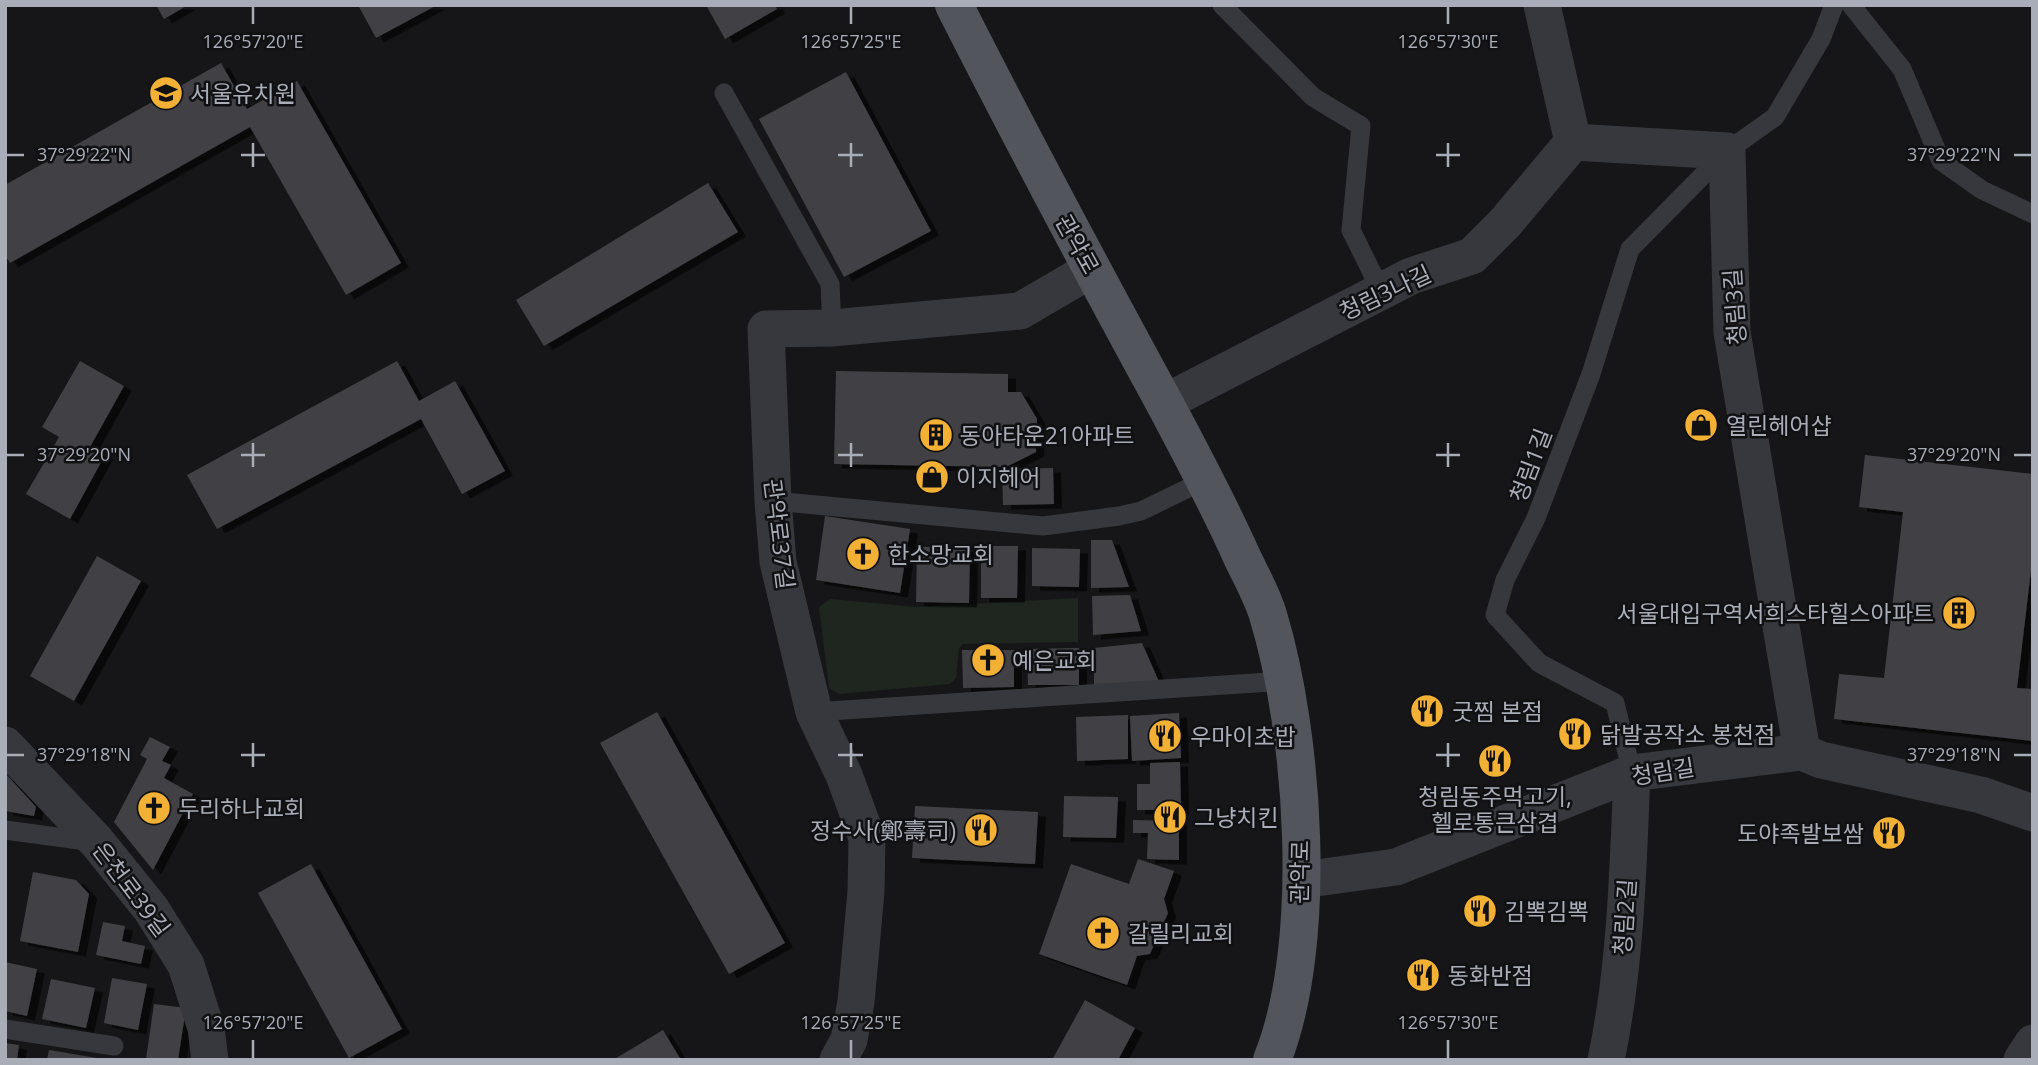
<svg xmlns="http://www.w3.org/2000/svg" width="2038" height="1065" viewBox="0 0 2038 1065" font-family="'Open Sans','Noto Sans KR',sans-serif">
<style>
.green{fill:#1e261f}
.building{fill:#404145;filter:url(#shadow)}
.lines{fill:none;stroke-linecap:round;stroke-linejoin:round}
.service{stroke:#37383d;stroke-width:19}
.minor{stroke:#37383d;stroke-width:37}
.primary{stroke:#53555c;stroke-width:38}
.ticks{fill:none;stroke:#a8adb8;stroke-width:2.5}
.labels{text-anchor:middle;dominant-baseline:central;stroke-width:5;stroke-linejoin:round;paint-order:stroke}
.poi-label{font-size:23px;fill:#a8adb8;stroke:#111113;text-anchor:start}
.street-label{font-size:23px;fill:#a8adb8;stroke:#111113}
.ticks-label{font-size:18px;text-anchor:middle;fill:#a8adb8;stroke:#111113;stroke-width:5;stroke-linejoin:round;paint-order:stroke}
</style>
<defs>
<filter id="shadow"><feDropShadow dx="8" dy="4.5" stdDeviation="0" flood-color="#0009"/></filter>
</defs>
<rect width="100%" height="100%" fill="#161618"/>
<path class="green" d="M1078,598V642L963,644L959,648L956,678L950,684L839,694L829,688L819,607L830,599L916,607Z"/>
<path class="building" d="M156,5H188L164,19Z
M358,5H437L376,38Z
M706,5H775L777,9L725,39Z
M221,63L247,109L297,81L401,263L346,295L250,127L10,263L5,255V185Z
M846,72L931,231L844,277L759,119Z
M708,183L738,232L544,346L516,300Z
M80,361L124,386L90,447L105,455L70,519L26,494L59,437L42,427Z
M397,361L419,401L455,381L505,471L462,494L421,419L217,529L187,475Z
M836,371L1008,374V392H1021L1037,419L1036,452L1006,467L834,464Z
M1865,455L2033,474V553L2017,688L2033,689V741L1834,719L1839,674L1884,678L1903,512L1859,507Z
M1053,468L1054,504L1003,505L1002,469Z
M825,516L910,529L900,593L816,580Z
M1091,540H1112L1129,587L1091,588Z
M981,546H1018L1017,598H981Z
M917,547H970L969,603L916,602Z
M1032,548L1080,549L1079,587L1032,586Z
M97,556L141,581L74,701L30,676Z
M1130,595L1141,631L1093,635L1092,596Z
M1142,643L1160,684L1094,690V648Z
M1079,648V685H1028L1027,649Z
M962,650H1014V687L963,688Z
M657,712L785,943L729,974L600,743Z
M1179,713L1181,758L1132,761L1130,716Z
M1128,715V759L1077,761L1076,717Z
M150,737L170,747L162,761L171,765L164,778L193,794L153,870L114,822L147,759L140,755Z
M1180,762L1181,810H1137V784H1150V763Z
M5,773L36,807L34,816L5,811Z
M1064,796L1118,797L1116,838L1063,837Z
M915,806L1038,812L1035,864L912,858Z
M1133,820L1179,821V860L1147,859L1148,833H1133Z
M1138,859L1174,871L1164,899L1168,913L1150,954L1137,956L1127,985L1039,954L1071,864L1129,884Z
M311,864L402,1029L349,1058L258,893Z
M33,872L76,880L89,894L78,952L20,941Z
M103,922L125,926L122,941L145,946L141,964L96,955Z
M5,962L37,969L27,1016L5,1011Z
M112,978L147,984L138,1030L104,1023Z
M51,979L95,988L86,1028L42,1019Z
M1085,1000L1135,1028L1118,1060H1052Z
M154,1004L186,1008L178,1060L146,1059Z
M663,1030L681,1060H613Z
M5,1043L19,1045L17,1060H5Z
M49,1050L97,1058V1060H47Z"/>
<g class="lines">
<path class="service" d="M1222,5L1313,97L1361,126L1351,230L1381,291
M1851,5L1902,69L1941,161L1982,190L2033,214
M724,93L830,284L832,328
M773,501L1043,526L1119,516L1141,511L1207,479
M814,712L1285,681
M1632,773L1615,703L1539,663L1495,615L1505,580L1536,518L1591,374L1630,249L1727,151L1775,117L1821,39L1834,5
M5,830L94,842
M5,1029L114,1046"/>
<path class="minor" d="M1542,5L1573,142
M1573,142L1727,151L1732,332L1802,752
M1164,403L1411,276L1472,256L1505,223L1573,142
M5,745L97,842L151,909L186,965L206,1028L210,1060
M1302,880L1396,867L1632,773L1802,752L1821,760L1981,795L2033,813
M838,1060L849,1040L856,1002L866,892L867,838L844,775L814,712L778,562L773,501L766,329L832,328L1020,311L1092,269
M1606,1060C1626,965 1628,869 1632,773
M2022,1060L2033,1043"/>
<path class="primary" d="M954,5C1022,139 1093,272 1165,404C1192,455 1219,505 1242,557C1251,576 1262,595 1268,615C1304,734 1319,943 1272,1060"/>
</g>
<path class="ticks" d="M253,7V24M851,7V24M1448,7V24M253,143V167M851,143V167M1448,143V167M7,155H24M241,155H265M838,155H863M1436,155H1460M2014,155H2031M253,443V467M851,443V467M1448,443V467M7,455H24M241,455H265M838,455H863M1436,455H1460M2014,455H2031M253,743V767M851,743V767M1448,743V767M7,755H24M241,755H265M838,755H863M1436,755H1460M2014,755H2031M253,1040V1058M851,1040V1058M1448,1040V1058"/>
<defs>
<g id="school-disc" transform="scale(1.75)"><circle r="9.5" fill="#f2b134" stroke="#111113"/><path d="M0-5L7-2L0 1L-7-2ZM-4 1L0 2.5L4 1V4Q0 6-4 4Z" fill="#111"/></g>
<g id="shop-disc" transform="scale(1.75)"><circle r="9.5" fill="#f2b134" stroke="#111113"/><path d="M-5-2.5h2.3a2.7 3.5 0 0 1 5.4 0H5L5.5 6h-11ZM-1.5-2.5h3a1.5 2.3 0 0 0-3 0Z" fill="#111"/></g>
<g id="building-disc" transform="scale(1.75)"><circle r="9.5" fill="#f2b134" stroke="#111113"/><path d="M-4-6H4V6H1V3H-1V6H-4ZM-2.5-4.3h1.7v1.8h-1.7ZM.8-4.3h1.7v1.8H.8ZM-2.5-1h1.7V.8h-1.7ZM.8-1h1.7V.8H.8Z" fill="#111"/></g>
<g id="church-disc" transform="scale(1.75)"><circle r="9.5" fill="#f2b134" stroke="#111113"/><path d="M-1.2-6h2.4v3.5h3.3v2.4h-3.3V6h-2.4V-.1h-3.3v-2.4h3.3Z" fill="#111"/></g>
<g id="restaurant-disc" transform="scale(1.75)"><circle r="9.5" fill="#f2b134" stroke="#111113"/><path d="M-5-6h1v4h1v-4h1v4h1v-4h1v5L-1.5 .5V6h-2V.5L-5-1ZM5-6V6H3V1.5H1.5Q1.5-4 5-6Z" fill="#111"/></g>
</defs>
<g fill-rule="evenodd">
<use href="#school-disc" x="166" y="93"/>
<use href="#shop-disc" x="1701" y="425"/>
<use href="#building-disc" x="936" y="435"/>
<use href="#shop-disc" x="932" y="477"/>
<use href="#church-disc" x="863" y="554"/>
<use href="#building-disc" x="1959" y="613"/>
<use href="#church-disc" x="988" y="660"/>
<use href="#restaurant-disc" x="1427" y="711"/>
<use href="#restaurant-disc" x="1575" y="734"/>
<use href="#restaurant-disc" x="1165" y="736"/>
<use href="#restaurant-disc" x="1495" y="761"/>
<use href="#church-disc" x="154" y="808"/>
<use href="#restaurant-disc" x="1170" y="817"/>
<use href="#restaurant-disc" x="981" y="830"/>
<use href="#restaurant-disc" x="1889" y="833"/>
<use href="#restaurant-disc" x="1480" y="911"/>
<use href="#church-disc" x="1103" y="933"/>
<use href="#restaurant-disc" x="1423" y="975"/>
</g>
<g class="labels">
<g class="poi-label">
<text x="190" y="93">서울유치원</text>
<text x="1726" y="425">열린헤어샵</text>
<text x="960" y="435">동아타운21아파트</text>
<text x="956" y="477">이지헤어</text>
<text x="888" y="554">한소망교회</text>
<text x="1934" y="613" text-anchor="end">서울대입구역서희스타힐스아파트</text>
<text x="1012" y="660">예은교회</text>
<text x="1452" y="711">굿찜 본점</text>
<text x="1600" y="734">닭발공작소 봉천점</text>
<text x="1190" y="736">우마이초밥</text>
<text x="1495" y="796" text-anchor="middle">청림동주먹고기,<tspan x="1495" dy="26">헬로통큰삼겹</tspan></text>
<text x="178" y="808">두리하나교회</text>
<text x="1194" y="817">그냥치킨</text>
<text x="956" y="830" text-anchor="end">정수사(鄭壽司)</text>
<text x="1864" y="833" text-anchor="end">도야족발보쌈</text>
<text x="1504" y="911">김뽁김뽁</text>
<text x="1128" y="933">갈릴리교회</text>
<text x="1448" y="975">동화반점</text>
</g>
<g class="street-label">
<text transform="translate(1078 244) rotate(61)">관악로</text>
<text transform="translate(1385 292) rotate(-25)">청림3나길</text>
<text transform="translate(1734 307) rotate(-94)">청림3길</text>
<text transform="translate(1530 465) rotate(-69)">청림1길</text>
<text transform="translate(780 534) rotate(83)">관악로37길</text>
<text transform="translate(1663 771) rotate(-9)">청림길</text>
<text transform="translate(1299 872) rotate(-89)">관악로</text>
<text transform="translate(132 889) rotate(53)">은천로39길</text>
<text transform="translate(1624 917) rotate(-86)">청림2길</text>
</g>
</g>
<g class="ticks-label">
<text x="253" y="48">126°57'20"E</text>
<text x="851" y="48">126°57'25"E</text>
<text x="1448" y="48">126°57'30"E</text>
<text x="84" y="161">37°29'22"N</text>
<text x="1954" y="161">37°29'22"N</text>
<text x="84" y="461">37°29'20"N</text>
<text x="1954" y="461">37°29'20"N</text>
<text x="84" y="761">37°29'18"N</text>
<text x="1954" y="761">37°29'18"N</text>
<text x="253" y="1029">126°57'20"E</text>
<text x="851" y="1029">126°57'25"E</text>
<text x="1448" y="1029">126°57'30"E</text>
</g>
<rect width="2038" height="1065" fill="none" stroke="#a8adb8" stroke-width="14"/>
</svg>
